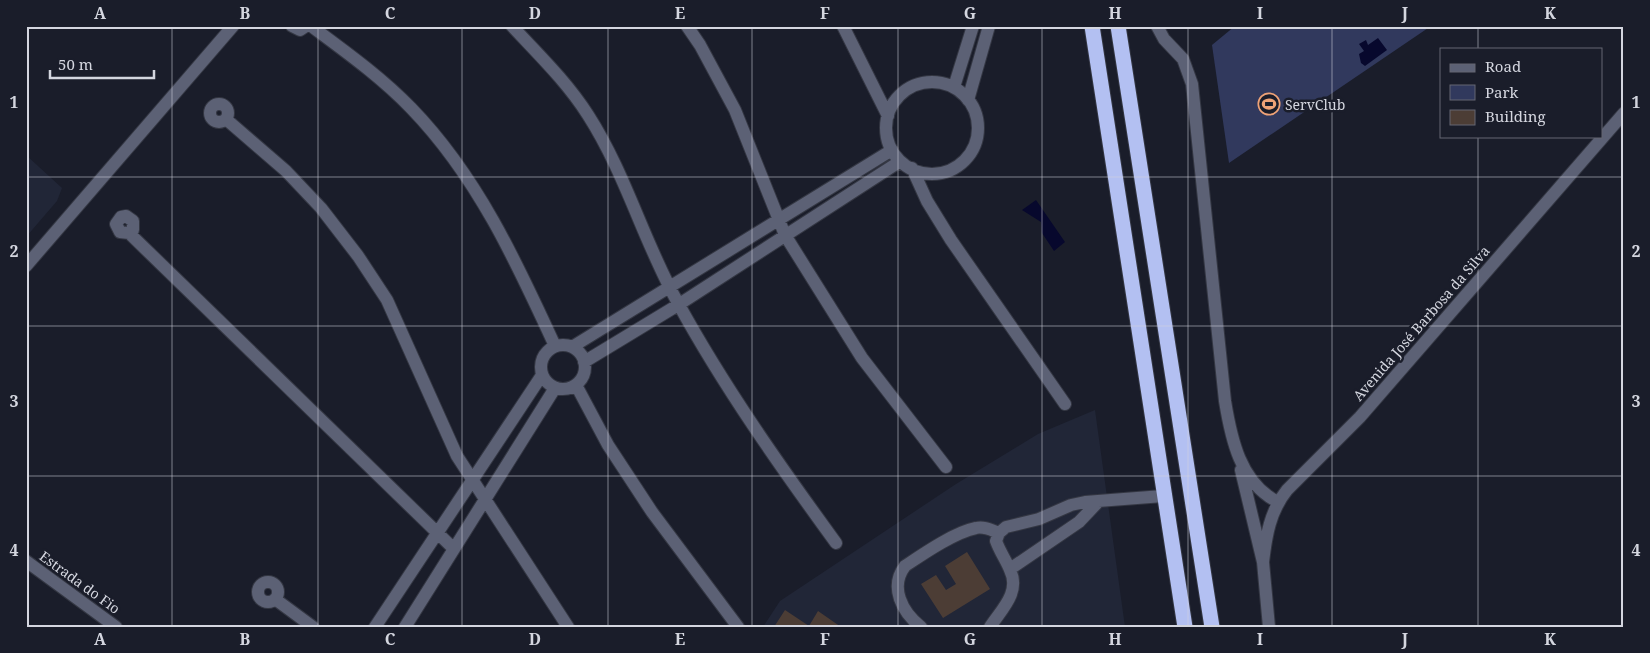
<svg xmlns="http://www.w3.org/2000/svg" width="1650" height="653" viewBox="0 0 1650 653" font-family="'Noto Serif',serif">
<style>
.built{fill:#212637}
.green{fill:#31395d}
.water{fill:#07082d}
.building{fill:#4c3d35}
.lines{fill:none;stroke-linecap:round;stroke-linejoin:round}
.minor-casing{stroke:#343743;stroke-width:14}
.highway-casing{stroke:#343743;stroke-width:17}
.minor{stroke:#5c6175;stroke-width:12}
.highway{stroke:#b3c0f2;stroke-width:15}
.grid{fill:none;stroke:#d4d6df;stroke-width:1;stroke-opacity:0.55}
.labels{text-anchor:middle;dominant-baseline:central;stroke-width:5;stroke-linejoin:round;paint-order:stroke}
.poi-label{font-size:14px;fill:#d4d6df;stroke:#1a1d2a;text-anchor:start}
.street-label{font-size:14px;fill:#d4d6df;stroke:#1a1d2a}
.neatline{fill:none;stroke:#d4d6df;stroke-width:2}
.grid-label{font-size:16px;text-anchor:middle;font-weight:bold;fill:#d4d6df}
</style>
<rect width="100%" height="100%" fill="#1a1d2a"/>
<path class="built" d="M26,155L62,188L57,201L26,237Z
M1095,410L1125,627H763L780,601L956,484L1038,434Z"/>
<path class="green" d="M1235,26H1431L1229,163L1212,45Z"/>
<path class="water" d="M1378,38L1387,50L1365,66L1361,63L1359,54L1364,51L1359,44L1366,40L1368,45Z
M1036,200L1065,242L1054,251L1042,233L1041,222L1022,210Z"/>
<path class="building" d="M967,552L990,589L943,618L921,584L936,575L946,590L956,584L945,566Z
M785,610L809,626L818,611L841,627H774Z"/>
<g class="lines">
<g class="minor-casing">
<path id="minor" d="M292,26L300,30L306,26
M311,26C346,52 381,77 411,108C477,176 516,261 555,346
M512,26C539,55 567,82 588,115C626,174 644,243 678,303C724,387 780,466 836,543
M687,26L700,45L735,110L785,235L862,358L946,467
M843,26L888,116
M1157,26L1164,39L1183,59L1192,84L1225,401C1231,438 1240,483 1278,502
M886 128a46 46 0 1 1 92 0a46 46 0 1 1-92 0Z
M954,87L973,26
M968,100L989,26
M210 113a9 9 0 1 1 18 0a9 9 0 1 1-18 0Z
M227,120L286,171L321,208L358,256L387,300L457,456L568,627
M912,168L927,201L951,240L1065,404
M129,233L133,230V221L126,216L121,217L116,224L120,232L129,233L453,548
M26,266L233,26
M541 367a22 22 0 1 1 44 0a22 22 0 1 1-44 0Z
M572,347L892,150
M584,362L678,305L899,162
M576,385L608,445L652,512L738,627
M1241,470L1263,562L1269,627
M26,561L116,627
M1263,562C1266,536 1270,511 1287,490L1360,417L1624,113
M1010,569L1079,522L1098,502
M258 592a10 10 0 1 1 20 0a10 10 0 1 1-20 0Z
M275,599L313,627
M375,627L542,375
M405,627L555,388
M921,627C902,612 889,587 905,566C923,554 955,532 976,528C984,526 991,530 999,533
M990,627C1001,610 1021,592 1010,570C1006,560 1000,552 996,541L999,533L1006,527L1039,519L1071,505L1085,502L1163,496"/>
</g>
<g class="highway-casing">
<path id="highway" d="M1092,26L1185,627
M1118,26L1212,627"/>
</g>
<use href="#minor" class="minor"/>
<use href="#highway" class="highway"/>
</g>
<path class="grid" d="M172,26V627M318,26V627M462,26V627M608,26V627M752,26V627M898,26V627M1042,26V627M1188,26V627M1332,26V627M1478,26V49M1478,136V627M26,177H1624M26,326H1624M26,476H1624"/>
<defs>
<g id="stadium-ring" transform="scale(1.125)"><circle r="9.5" fill="#1a1d2a" stroke="#efa377" stroke-width="1.5"/><path d="M0-5a6.5 5 0 1 0 0 10a6.5 5 0 1 0 0-10ZM-3.5-1.8h7v3.6h-7Z" fill="#efa377"/></g>
</defs>
<g fill-rule="evenodd">
<use href="#stadium-ring" x="1269" y="104"/>
</g>
<g class="labels">
<g class="poi-label">
<text x="1285" y="104">ServClub</text>
</g>
<g class="street-label">
<text transform="translate(1421 323) rotate(-49)">Avenida José Barbosa da Silva</text>
<text transform="translate(80 582) rotate(36)">Estrada do Fio</text>
</g>
</g>
<rect width="1650" height="653" fill="none" stroke="#1a1d2a" stroke-width="55"/>
<rect x="1440" y="48" width="162" height="90" fill="#1a1d2a" stroke="#646772"/>
<rect x="1450" y="64" width="25" height="8" fill="#5c6175" stroke="#646772"/>
<text x="1485" y="72" font-size="15" fill="#d4d6df">Road</text>
<rect x="1450" y="85" width="25" height="15" fill="#31395d" stroke="#646772"/>
<text x="1485" y="98" font-size="15" fill="#d4d6df">Park</text>
<rect x="1450" y="110" width="25" height="15" fill="#4c3d35" stroke="#646772"/>
<text x="1485" y="122" font-size="15" fill="#d4d6df">Building</text>
<path d="M50 70v8h104v-8" fill="none" stroke="#d4d6df" stroke-width="2.5"/>
<text x="58" y="70" font-size="15" fill="#d4d6df" stroke="#1a1d2a" stroke-width="4" paint-order="stroke">50 m</text>
<rect x="28" y="28" width="1594" height="598" class="neatline"/>
<g class="grid-label">
<text x="100" y="19">A</text>
<text x="245" y="19">B</text>
<text x="390" y="19">C</text>
<text x="535" y="19">D</text>
<text x="680" y="19">E</text>
<text x="825" y="19">F</text>
<text x="970" y="19">G</text>
<text x="1115" y="19">H</text>
<text x="1260" y="19">I</text>
<text x="1405" y="19">J</text>
<text x="1550" y="19">K</text>
<text x="14" y="108">1</text>
<text x="1636" y="108">1</text>
<text x="14" y="257">2</text>
<text x="1636" y="257">2</text>
<text x="14" y="407">3</text>
<text x="1636" y="407">3</text>
<text x="14" y="556">4</text>
<text x="1636" y="556">4</text>
<text x="100" y="645">A</text>
<text x="245" y="645">B</text>
<text x="390" y="645">C</text>
<text x="535" y="645">D</text>
<text x="680" y="645">E</text>
<text x="825" y="645">F</text>
<text x="970" y="645">G</text>
<text x="1115" y="645">H</text>
<text x="1260" y="645">I</text>
<text x="1405" y="645">J</text>
<text x="1550" y="645">K</text>
</g>
</svg>
